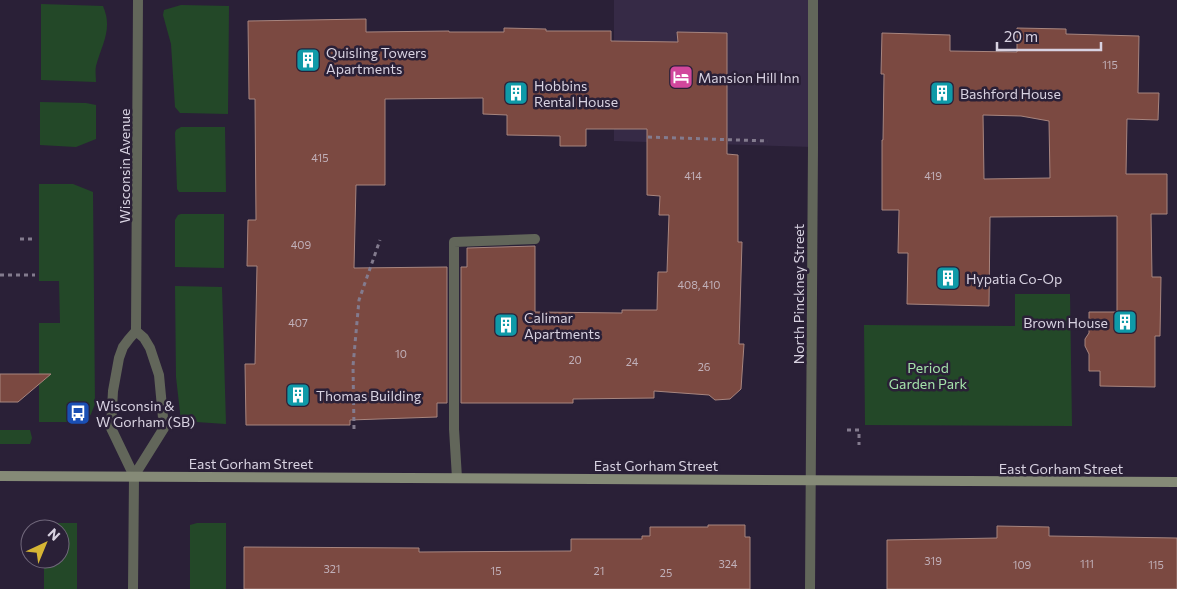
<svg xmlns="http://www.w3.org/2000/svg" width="1177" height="589" viewBox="0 0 1177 589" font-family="Commissioner,sans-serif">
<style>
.built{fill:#362a46}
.green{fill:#234828}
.building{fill:#7b4941;stroke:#a7857f;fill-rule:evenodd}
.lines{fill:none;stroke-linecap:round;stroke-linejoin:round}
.path{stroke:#837b8e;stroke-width:3;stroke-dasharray:4 4;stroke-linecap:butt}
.service{stroke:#62665a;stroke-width:10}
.minor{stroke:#62665a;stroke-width:10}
.tertiary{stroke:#62665a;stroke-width:10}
.secondary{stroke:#858a77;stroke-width:10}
.labels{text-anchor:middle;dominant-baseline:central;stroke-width:5;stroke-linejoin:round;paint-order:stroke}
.number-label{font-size:11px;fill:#c1b0b9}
.poi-label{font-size:14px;fill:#d8d2e1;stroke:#2a2037;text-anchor:start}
.street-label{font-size:14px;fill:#d8d2e1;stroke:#2a2037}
.park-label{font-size:14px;fill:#a4e2aa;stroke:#2a2037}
</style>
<rect width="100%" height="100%" fill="#2a2037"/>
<path class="built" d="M614,0H813V147L614,141Z"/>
<path class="green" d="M41,4L103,6C113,29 102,44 96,66C95,71 96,77 96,82L41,80Z
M181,5L229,6L228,114L183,113H180L175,107L171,44L163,15L164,10Z
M40,102L86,103L96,105V139L76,147L40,145Z
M181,127H225L226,192H179L177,189L175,133L176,130Z
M39,184H73L93,192L95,404L91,414L86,422H39V323H60L59,281H39Z
M181,214H224V268L175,267V220L178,215Z
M175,286L222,287L226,424L181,421L176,377Z
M1015,294H1070L1072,426L865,425L864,325L1015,326Z
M0,430H30L32,438L30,444H0Z
M44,523H77V589H44V559H60V529H44Z
M197,523H226V589H190V525Z"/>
<path class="building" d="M366,19V32L449,31V32H504V28L546,29V31H611V41L678,42L677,32L727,33V154L738,155V242H742L739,344H744L741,389L730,399L715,400L709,395L654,391V398L573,399V403H461V267H467V248L535,246V312L622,313V310H657L658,272H667L669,215H659L660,196L647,195V129H586V146H560V136L507,135V115L483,114V98L385,99V185H356L354,268L447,267V403H437V417L350,420V425H246L245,364H255L257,266H247L248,220H256L255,99H249L248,21Z
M1017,28L1066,29V34L1139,36L1138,93H1159L1158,120L1127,119L1126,174H1167V214H1151L1152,277H1161L1160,336H1155V387L1100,386V371H1089V354L1085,346V339L1089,333V312H1117V216L990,217L989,306L907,304L908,253H898L899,210H882V140H883L884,74H881L882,33L950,35V51L1017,52ZM983,115L1021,116L1049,121L1050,178L984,179Z
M0,374H51L18,402H0Z
M708,525H745V537H750V589H244V547L419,548V552L571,551V539H642V536H650V527H708Z
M997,526L1049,527V536L1177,538V589H887V540L997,538Z"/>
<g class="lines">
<path class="path" d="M648,137L768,141
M20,239H35
M0,275H35
M354,429L353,366L359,300L380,240
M847,430H859V445"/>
<path class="service" d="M457,478L454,429V242L535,239"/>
<path class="minor" d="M134,476L111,428L113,391L119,358L123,347L129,339L136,331L138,0
M134,476L164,428L159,375L150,348L144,338L136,331
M810,589L813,147V0"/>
<path class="tertiary" d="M133,589L134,476"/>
<path class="secondary" d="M0,476L1177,482"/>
</g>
<defs>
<g id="building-square" transform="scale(1.25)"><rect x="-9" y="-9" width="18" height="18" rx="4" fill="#0f9aa8" stroke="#2a2037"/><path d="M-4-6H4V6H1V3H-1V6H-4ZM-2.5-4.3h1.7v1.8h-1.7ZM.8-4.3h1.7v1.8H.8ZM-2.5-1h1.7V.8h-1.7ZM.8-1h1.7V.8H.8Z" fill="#fff"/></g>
<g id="hotel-square" transform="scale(1.25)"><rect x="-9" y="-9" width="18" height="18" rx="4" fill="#d1479c" stroke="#2a2037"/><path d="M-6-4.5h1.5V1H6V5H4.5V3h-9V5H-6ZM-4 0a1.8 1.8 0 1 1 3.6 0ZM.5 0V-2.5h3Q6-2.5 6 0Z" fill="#fff"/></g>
<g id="bus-square" transform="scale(1.25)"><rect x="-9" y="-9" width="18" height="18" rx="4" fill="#1a4fb4" stroke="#2a2037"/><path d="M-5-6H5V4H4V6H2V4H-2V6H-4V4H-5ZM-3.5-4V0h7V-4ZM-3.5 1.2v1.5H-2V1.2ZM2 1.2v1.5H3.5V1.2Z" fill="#fff"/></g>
</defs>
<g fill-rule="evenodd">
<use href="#building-square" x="308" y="60"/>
<use href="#hotel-square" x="681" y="77"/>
<use href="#building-square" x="516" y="93"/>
<use href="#building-square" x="942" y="93"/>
<use href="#building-square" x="948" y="278"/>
<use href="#building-square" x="1125" y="322"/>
<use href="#building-square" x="506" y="325"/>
<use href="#building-square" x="298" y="395"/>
<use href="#bus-square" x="78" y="413"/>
</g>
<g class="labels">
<g class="number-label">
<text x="1110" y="64">115</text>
<text x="320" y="157">415</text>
<text x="693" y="175">414</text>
<text x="933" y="175">419</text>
<text x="301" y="244">409</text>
<text x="699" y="284">408, 410</text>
<text x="298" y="322">407</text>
<text x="401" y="353">10</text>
<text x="575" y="359">20</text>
<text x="632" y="361">24</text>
<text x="704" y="366">26</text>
<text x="933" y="560">319</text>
<text x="728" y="563">324</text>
<text x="1087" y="563">111</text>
<text x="1022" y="564">109</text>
<text x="1156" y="564">115</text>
<text x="332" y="568">321</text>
<text x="496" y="570">15</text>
<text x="599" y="570">21</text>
<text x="666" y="572">25</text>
</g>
<g class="poi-label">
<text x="326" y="52">Quisling Towers<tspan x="326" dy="16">Apartments</tspan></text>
<text x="698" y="77">Mansion Hill Inn</text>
<text x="534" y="85">Hobbins<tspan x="534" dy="16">Rental House</tspan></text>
<text x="960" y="93">Bashford House</text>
<text x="966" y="278">Hypatia Co-Op</text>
<text x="524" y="317">Calimar<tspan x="524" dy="16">Apartments</tspan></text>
<text x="1108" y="322" text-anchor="end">Brown House</text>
<text x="316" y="395">Thomas Building</text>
<text x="96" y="405">Wisconsin &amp;<tspan x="96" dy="16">W Gorham (SB)</tspan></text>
</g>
<g class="street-label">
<text transform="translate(124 166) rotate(-90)">Wisconsin Avenue</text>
<text transform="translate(798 294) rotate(-90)">North Pinckney Street</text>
<text x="251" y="463">East Gorham Street</text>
<text x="656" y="465">East Gorham Street</text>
<text x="1061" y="468">East Gorham Street</text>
</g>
<g class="park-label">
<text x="928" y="367">Period<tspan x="928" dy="16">Garden Park</tspan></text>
</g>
</g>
<g transform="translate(45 544) rotate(44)"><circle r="24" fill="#2a2037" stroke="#70677b"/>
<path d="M0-4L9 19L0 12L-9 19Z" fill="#d6b534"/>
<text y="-8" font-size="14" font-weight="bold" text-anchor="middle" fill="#d8d2e1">N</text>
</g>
<path d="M997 42v8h104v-8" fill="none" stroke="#d8d2e1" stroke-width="2.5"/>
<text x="1004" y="42" font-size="15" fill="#d8d2e1" stroke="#2a2037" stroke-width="4" paint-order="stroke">20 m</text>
</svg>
